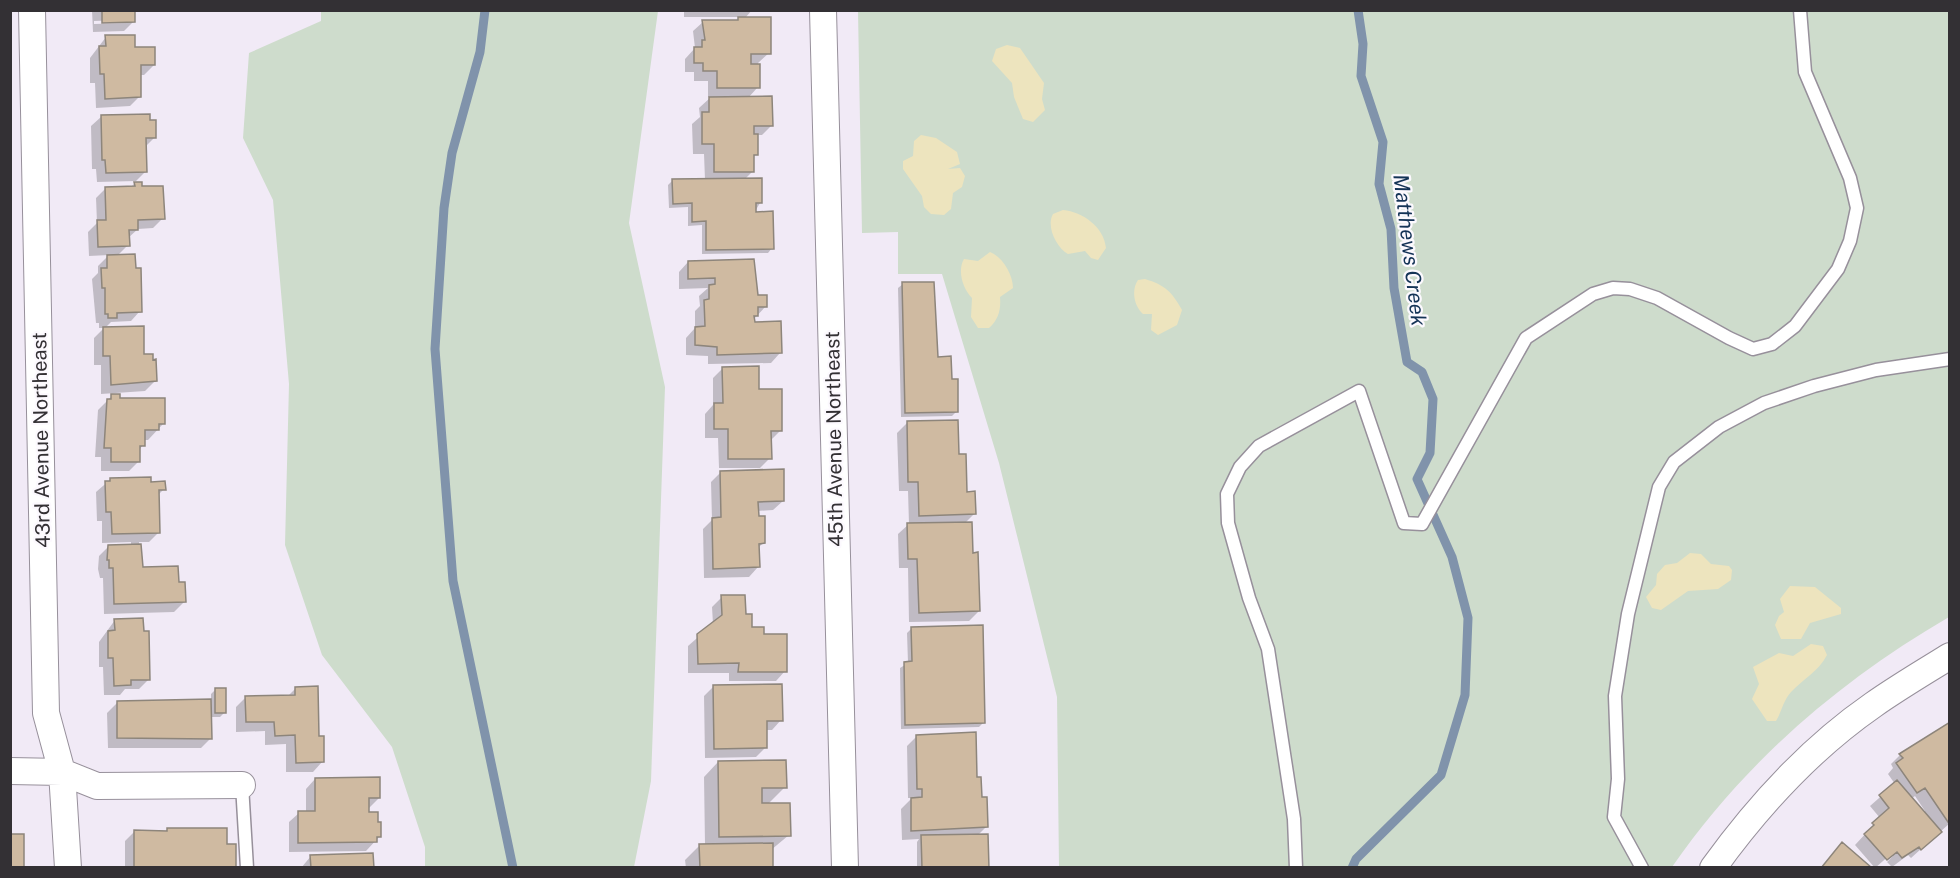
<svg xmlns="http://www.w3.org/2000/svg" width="1960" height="878" viewBox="0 0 1960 878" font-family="'Public Sans',sans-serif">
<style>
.green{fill:#cedccc}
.sand{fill:#ede4be}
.shadow{fill:#0003;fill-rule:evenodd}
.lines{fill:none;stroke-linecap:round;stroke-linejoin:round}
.stream{stroke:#8093ab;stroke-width:9}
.building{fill:#cfbaa1;stroke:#8d857b;stroke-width:1.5}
.service-casing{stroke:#97909b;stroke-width:15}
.minor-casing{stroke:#97909b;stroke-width:28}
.service{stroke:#fff;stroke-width:12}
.minor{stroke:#fff;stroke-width:26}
.labels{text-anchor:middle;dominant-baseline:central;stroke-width:4.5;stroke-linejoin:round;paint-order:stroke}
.street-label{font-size:20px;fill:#333034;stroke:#fcf9fe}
.water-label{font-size:21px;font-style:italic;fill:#143356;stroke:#fcf9fe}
</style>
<rect width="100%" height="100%" fill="#f1eaf6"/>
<path class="green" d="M321,11H658L629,223L665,387L651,781L634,867H425V847L392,747L322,655L285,545L289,384L273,200L243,138L249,53L321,21Z
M858,11H1949V617C1839,681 1745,762 1672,867H1059L1057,697L999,463L942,274H898V232L862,233Z"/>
<path class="sand" d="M1007,45L1020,48L1044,83L1042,99L1045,110L1033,122L1023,119L1014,97L1012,83L992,61L996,49Z
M921,135L936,138L957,152L960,164L948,169L960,168L965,176L962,187L953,193L951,209L944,215L931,214L924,207L922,196L903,169V161L913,156L914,141Z
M1063,210C1083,212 1104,227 1106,248L1098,260L1091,258L1085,251L1068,254C1056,247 1046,226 1053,214Z
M990,252C1003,257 1013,275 1013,288L1000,297C1001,309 999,319 989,328H978L971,317L972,298C963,289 957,271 964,259L978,261Z
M1145,279C1165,285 1172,292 1182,310L1177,325L1158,335L1151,330L1152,314H1143C1134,306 1131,290 1138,280Z
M1690,553L1701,554L1711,564L1729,566L1732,570L1731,580L1718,589L1688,591L1661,610L1652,608L1646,597L1656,585L1657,574L1665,565L1677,563Z
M1790,586L1815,587L1841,608V614L1810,623L1801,639H1781L1775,625L1779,616L1784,612L1780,599Z
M1811,644L1823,646L1827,655C1818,672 1803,679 1791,692C1783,701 1782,711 1776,721H1767L1752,699L1759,684L1753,667L1779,653L1793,656Z"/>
<path class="shadow" d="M92,10H133L134,21L124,31L93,32ZM126,20V23L94,24V21Z
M684,10H752L746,17H684Z
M769,18V53L758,63V87L748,98L772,125L762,135H756L753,171L745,179L760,203L754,213L772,248L768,253L702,254V225L688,226V207L669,208L668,185L673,180H705L704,154H693L692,124L700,117L699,108L711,97H708V81H694V72H685V59L695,48L693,31L703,22Z
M106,37L133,49L154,65L144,75H140V96L130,106L96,108L95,83H90V58Z
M101,117L155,137L145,147V172L136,181L97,182L96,169H92L91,126Z
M135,183L163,218L153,228L138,229L128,238V245L117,256L140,311L131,321L111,322L104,329L142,356L155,381L145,391L101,394V365H94V338L104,328H99V323H96L92,279L98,273V266L109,255L89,256L88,232L97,223L96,198L106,188L131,187Z
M688,262L757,297L766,306L753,320L780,353L771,363L708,364V356L686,355V338L695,328V311L700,306L699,296L708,288L679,289V272Z
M903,284L937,358L957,411L952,416L901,417L898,288Z
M723,368L757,391L780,431L770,441V458L760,468H719L718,438H705V414L713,405V378Z
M112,396L163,424L148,440H143V445L139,450V461L129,471H101V457H95L98,410Z
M907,423L957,455L965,493L974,514L965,523L979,611L969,621L909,622L908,568H899L898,534L909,524L908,491H899L897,433Z
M721,472L783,501L773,510L757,511L764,542L758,548V567L749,577L704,578L703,529L712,520L711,482Z
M111,479L149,483L164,489L158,495L159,532L149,542H139L142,569L177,583L184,602L174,612L104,614L103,578H100L98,569L99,556L109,546L131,545V542L102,543V521H97L96,492Z
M722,597L744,616L750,629L762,636L785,671L776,681H729V673H688V646L713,624L712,607Z
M115,620L149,679L139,689H125L120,695H104L103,667H99V642Z
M912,628L983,723L979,727L901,729L900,668L908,663L907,633Z
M714,686L781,720L772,730H766V747L756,757L705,758L704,696Z
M296,688L322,762L313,772H286V744L265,745V731L236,732V707L246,697L288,696Z
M216,689L225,712L220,717H210L211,738L201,748H108L107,713L117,703L211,701V694Z
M1950,724V823L1911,858L1908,855L1892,867L1887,862L1893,856L1891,854L1875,868L1855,845L1880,818L1870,806L1895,784L1888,774L1893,768L1891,764L1900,755ZM1915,796L1925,811L1923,812L1911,799Z
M917,736L976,778L986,827L977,836L987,868H917V842L919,839L902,840L901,809L912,798H908L907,746Z
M718,762L785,787L767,805L789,835L771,850L772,868H686L685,860L700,845H705L704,777Z
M315,779L379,798L369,808L368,814L379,837L366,851L289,852V822L299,813H306V789Z
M168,829L226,846L234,868H125V841L134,832H165Z
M311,856L372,868H301Z"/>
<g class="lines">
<path class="stream" d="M485,10L480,52L452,153L444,208L435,349L453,581L513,868
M1352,868L1356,859L1441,775L1465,695L1468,618L1452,557L1417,479L1430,453L1433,399L1422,372L1407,362L1394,288L1391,229L1379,184L1383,142L1361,76L1363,44L1358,10"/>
</g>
<path class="building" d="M102,10H135V22L102,23Z
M738,17H771V54H751V64H760V88H717V71H703V63H694V47H702V40H705L702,20H738Z
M105,35H135V47H155V65H141V97L105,99L104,74H100L99,46H106Z
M772,96L773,126H754V134H758V155H754V172H714V144H702V112H709V97Z
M150,114V120H156V138H146L147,172L106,173L105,160H102L101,115Z
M762,178V203H756V212L773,211L774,249L706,250V221L692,222V203L673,204L672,179Z
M134,182H142V186H163L165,219L138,220V230H129L130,246L98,247L97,220H106L105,187L135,186Z
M135,254L136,268H141L142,312L117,313V318H108V314H105V288H102L101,268H107V255Z
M754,259L758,295H767V307H758V316H754L755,322L781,321L782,353L717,355V347L695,345V327L705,326L704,300L709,299V285L715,284V278L688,279V261Z
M902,282H934L938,357L951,356L952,379H958V412L905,413Z
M144,326V354H153V360L156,359L157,381L111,385L110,356H103V327Z
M759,366V389H782V431H771L772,459H728V429H714V403H723L722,367Z
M111,394H120V398H165V424H159V430H145V446H140V462H111V448H104L107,399H111Z
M958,420L959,454H966L967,492L975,491L976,514L919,516L918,482H908L907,421Z
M784,469V501L758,502L759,516H765V543L759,544L760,567L713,569L712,518L721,517L720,471Z
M151,477V482L165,481L166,490H159L160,533L112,534L111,512H106L105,481H110V478Z
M972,522L973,553L978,552L980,611L919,613L917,559H908L907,523Z
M141,544L143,567L178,566L179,582H185L186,602L114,604L113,568H109V560H107L108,545Z
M721,595H745L746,614H752V627H764V634H787V672H738L739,663L698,664L697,634L722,615Z
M143,618L144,631H149L150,680H131V685L114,686L113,658H108V631L115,630L114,619Z
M983,625L985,723L905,725L904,662L912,661L911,627Z
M782,684L783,721H767V748L714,749L713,685Z
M318,686L319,736H324V762L296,763L295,735L275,736L274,722H246L245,696L295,695V687Z
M215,688H226V713H215Z
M211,699L212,739L117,738V701Z
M1950,722V821L1948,822L1925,788L1917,793L1896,763L1903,758L1899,754Z
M976,732L977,777H981L982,797H987L988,827L911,831V798L922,797V789H917L916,735Z
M786,760L787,788H762V803H790L791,836L719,837L718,761Z
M380,777V798H369V812H378V822H381V837H377V842L298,843V811H315V778Z
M1897,780L1942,832L1921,850L1919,847L1902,858L1897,852L1887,860L1864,834L1874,825L1872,823L1889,808L1879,795Z
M167,828H227V844H236V868L134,867V830L167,831Z
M10,834H24V868H10Z
M988,834L989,868H922L921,835Z
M1842,842L1872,868H1821Z
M773,843V868H700L699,844Z
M373,853L374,868H311L310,855Z"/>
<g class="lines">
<g class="service-casing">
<path id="service" d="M242,785L247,868
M1296,868L1294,819L1268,649L1249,598L1228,523L1227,494L1240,467L1259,446L1359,391L1404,523L1422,524L1526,338L1593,294L1613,288L1630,289L1657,298L1729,338L1753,349L1772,344L1795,326L1838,269L1850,241L1857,208L1850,178L1805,72L1800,10
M1642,868L1614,817L1618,779L1615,696L1628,614L1659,487L1674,462L1719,427L1764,403L1814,386L1876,370L1950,359"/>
</g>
<g class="minor-casing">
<path id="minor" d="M32,10L46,713L62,772L68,868
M823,10L845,868
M10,771L62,772L97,786L242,785
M1713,868C1757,807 1811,748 1873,705C1897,688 1924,672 1950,656"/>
</g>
<use href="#service" class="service"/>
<use href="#minor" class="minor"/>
</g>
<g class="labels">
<g class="street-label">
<text transform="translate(834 439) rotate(-91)">45th Avenue Northeast</text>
<text transform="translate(41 440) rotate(-91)">43rd Avenue Northeast</text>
</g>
<g class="water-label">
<text transform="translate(1410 250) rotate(83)">Matthews Creek</text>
</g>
</g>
<rect width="1960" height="878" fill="none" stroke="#333034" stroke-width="24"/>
</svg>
